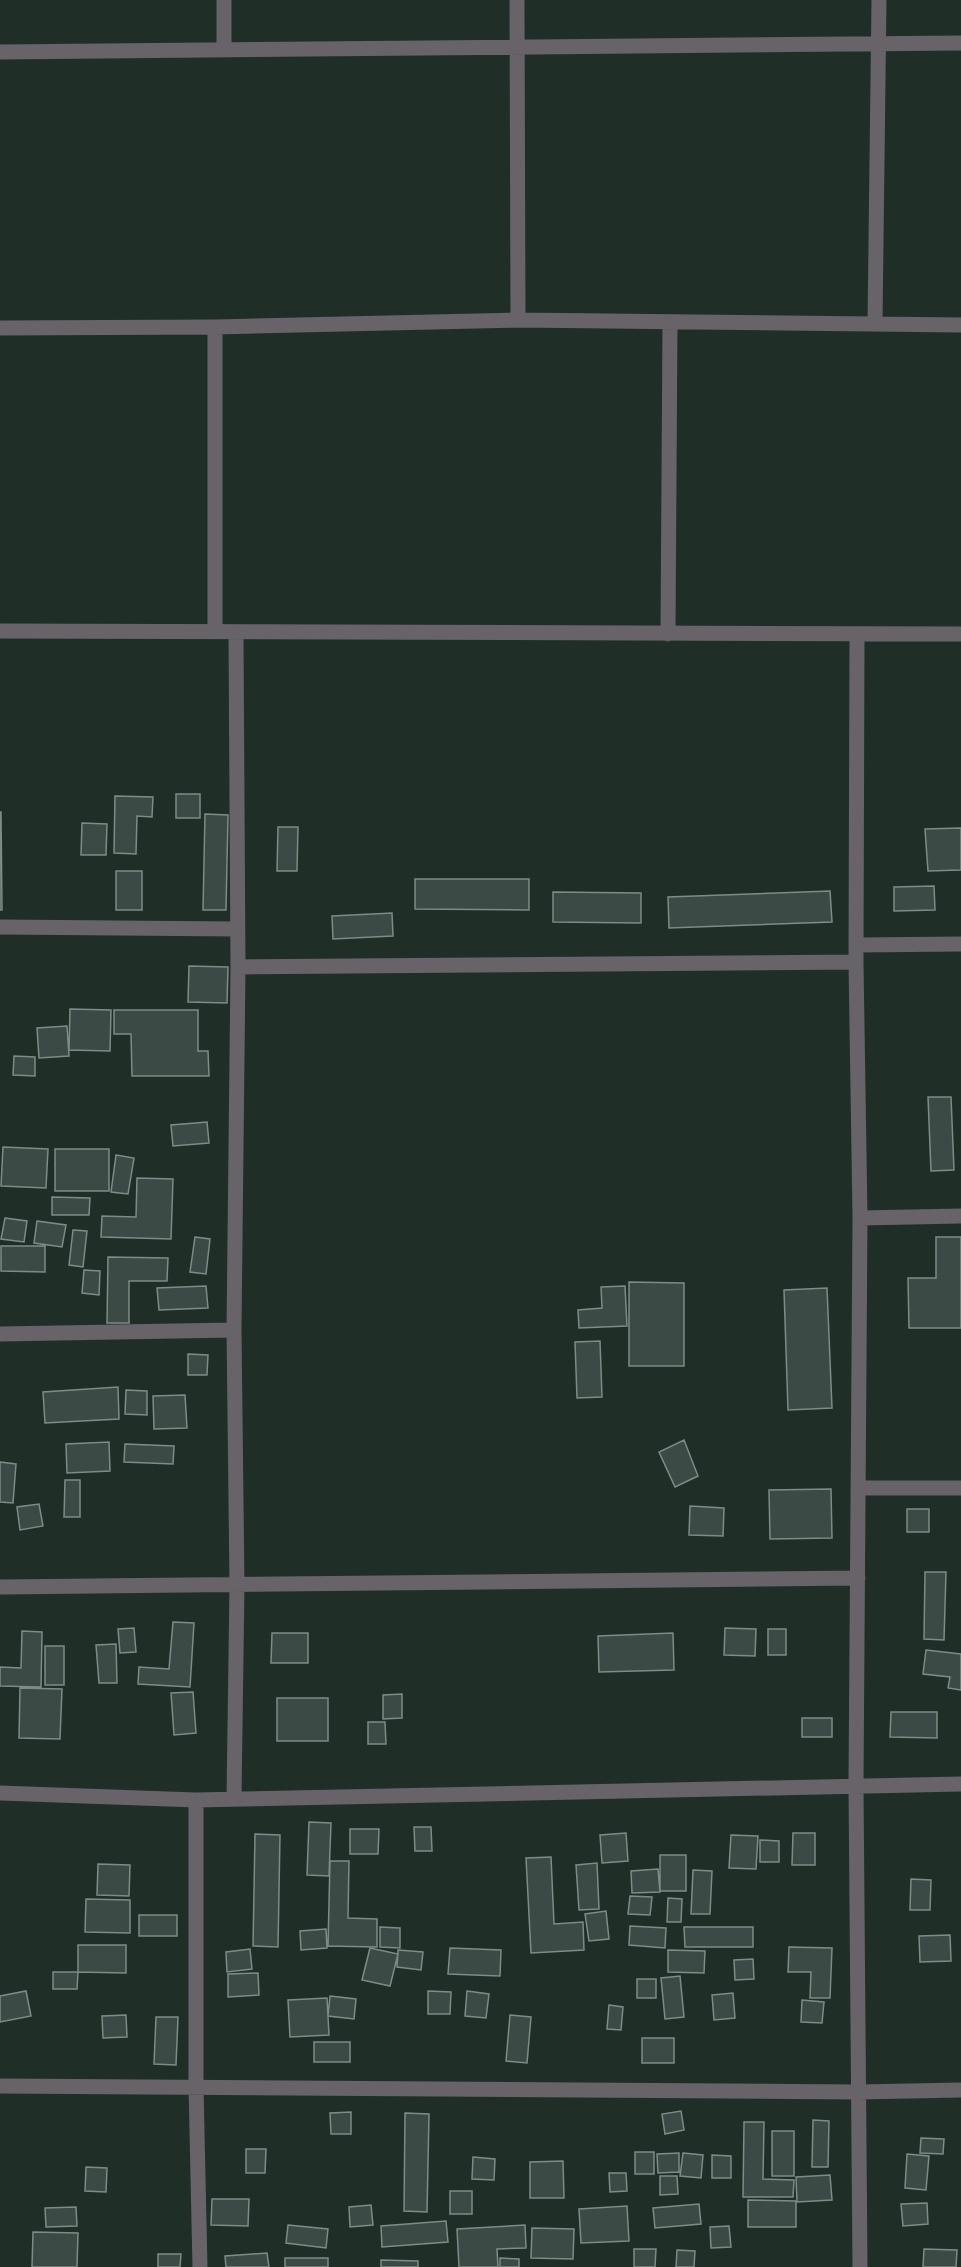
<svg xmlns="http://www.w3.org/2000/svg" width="961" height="2267" viewBox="0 0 961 2267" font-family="'Zilla Slab',serif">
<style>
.building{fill:#3c4a45;stroke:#7c8c86;stroke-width:1.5}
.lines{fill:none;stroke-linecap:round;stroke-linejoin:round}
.minor{stroke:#676368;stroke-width:15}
</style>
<rect width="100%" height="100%" fill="#202e28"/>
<path class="building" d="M176,794H200V818H176Z
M115,796L153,797L152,817L137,816L136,854L114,853Z
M0,812H1L2,910H0Z
M205,814L228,815L226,910H203Z
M82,823L107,824L106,855H81Z
M278,827H298L297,871H277Z
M961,828V870L928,871L925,829Z
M116,871H142V910H116Z
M415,879H529V910L415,909Z
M934,886L935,910L894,911V887Z
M830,891L832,922L669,928L668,897Z
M553,892L641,893V923L553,922Z
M392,913L393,936L333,939L332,916Z
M189,966L228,967L227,1003L188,1002Z
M70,1009L111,1010L110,1051L69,1050Z
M114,1010H198V1051H208L209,1076H132L131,1034H114Z
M67,1026L69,1056L39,1058L37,1028Z
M14,1056L35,1057V1076L13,1075Z
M928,1097H951L954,1170L931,1171Z
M207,1122L209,1143L173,1146L171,1125Z
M3,1147L48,1149L46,1188L1,1186Z
M55,1149H109V1191H55Z
M116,1155L134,1158L128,1194L111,1192Z
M137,1178L173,1179L171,1239L101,1237L102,1216L136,1217Z
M52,1197L90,1198L89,1215H52Z
M5,1218L27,1221L24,1242L1,1239Z
M37,1221L66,1225L62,1247L34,1243Z
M73,1230L87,1231L83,1267L69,1265Z
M195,1237L210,1239L206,1274L190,1272Z
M936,1237H961V1328H909L908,1278H936Z
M1,1246H45V1272L1,1271Z
M108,1257L168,1258L167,1281H129V1323H107Z
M84,1270L100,1271L99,1295L82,1293Z
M629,1282L684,1283V1366H629Z
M206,1286L208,1308L159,1310L157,1288Z
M625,1286L627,1326L579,1328L578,1310L602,1308L601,1287Z
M827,1288L832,1408L788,1410L784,1290Z
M600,1341L602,1397L577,1398L575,1342Z
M188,1354L208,1355L207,1375H188Z
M118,1387L119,1419L45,1423L43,1392Z
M126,1390L147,1391V1415L125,1414Z
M185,1395L187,1428L154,1429L153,1396Z
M684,1440L698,1476L675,1487L659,1452Z
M109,1442L110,1471L67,1473L66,1444Z
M125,1444L174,1446L173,1464L124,1462Z
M0,1462L16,1464L13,1503L0,1502Z
M65,1480H80V1517H64Z
M831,1489L832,1538L770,1539L769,1490Z
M39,1504L43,1526L20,1530L17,1507Z
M690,1506L724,1508L723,1536L689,1535Z
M907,1509H929V1532H907Z
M925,1572H946L944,1640L924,1639Z
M173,1622L194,1623L190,1687L138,1684L139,1667L169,1669Z
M134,1628L136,1652L120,1653L118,1629Z
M725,1628L756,1629L755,1656L724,1655Z
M768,1629H786V1655H768Z
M22,1631L42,1632L41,1687L0,1686V1667L21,1668Z
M272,1633H308V1663H271Z
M673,1633L674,1670L599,1672L598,1636Z
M116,1644L117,1683H99L96,1645Z
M45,1646H64V1685H45Z
M926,1650L961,1654V1690L948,1688L950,1677L923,1674Z
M20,1688L62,1689L60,1739L19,1738Z
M193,1692L196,1733L174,1735L171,1693Z
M402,1694V1718L383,1719V1695Z
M277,1698H328V1741H277Z
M891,1712H937V1738L890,1737Z
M802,1718H832V1737H802Z
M368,1722H385L386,1744H368Z
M309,1822L331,1823L329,1876L307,1875Z
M414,1827H431L432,1851H415Z
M350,1829H379L378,1854H350Z
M626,1833L628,1861L602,1863L600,1835Z
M793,1833H815V1865H792Z
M255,1834L280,1835L278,1947L253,1946Z
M731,1835L758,1836L756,1869L729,1868Z
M760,1840L779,1841V1862H760Z
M660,1855H686V1891H660Z
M551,1857L554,1924L583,1922L584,1950L531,1953L526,1858Z
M330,1861H349L348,1918L377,1919V1947L328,1946Z
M597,1863L599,1909L579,1910L576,1865Z
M98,1864L130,1865L129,1896L97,1895Z
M658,1869L660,1892L632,1893L631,1871Z
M693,1870L712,1871L710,1914H691Z
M911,1879L931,1880L930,1910H910Z
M630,1896L652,1897L650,1915L628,1914Z
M668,1898L682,1899L681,1922H667Z
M86,1899L130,1900V1933L85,1932Z
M606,1911L609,1939L589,1941L585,1914Z
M139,1915H177V1936H139Z
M630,1926L666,1928L665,1948L629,1945Z
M380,1927L400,1928V1948L380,1947Z
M684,1927H753V1947H685Z
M326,1929L327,1948L301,1950L300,1931Z
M950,1935L951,1961L920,1962L919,1936Z
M78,1945H126V1973L78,1972Z
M789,1947L832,1948L830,1998H810L811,1972H788Z
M370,1948L398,1954L390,1986L362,1980Z
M450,1948L501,1950L500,1976L448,1974Z
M250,1949L252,1969L227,1972L226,1952Z
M398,1950L423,1952L421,1970L397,1967Z
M668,1950L705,1951L704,1973L668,1972Z
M753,1959L754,1979L735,1980L734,1960Z
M53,1972H78L77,1989H53Z
M258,1973L259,1995L228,1997V1974Z
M680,1976L684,2017L665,2019L661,1978Z
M637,1979H656V1998H637Z
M26,1991L31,2016L0,2022V1996Z
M428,1991L451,1992L450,2014H428Z
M467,1991L489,1994L486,2018L465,2016Z
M733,1993L735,2018L714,2020L712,1995Z
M330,1996L356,1999L354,2019L328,2016Z
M327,1998L329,2035L290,2037L288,2000Z
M802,2000L824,2002L822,2023L801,2022Z
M609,2005L623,2007L621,2030L607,2029Z
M126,2015L127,2037L103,2038L102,2016Z
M510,2015L531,2017L527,2063L506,2061Z
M156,2017H178L176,2065L154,2064Z
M642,2038H674V2063H642Z
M314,2042H350V2062H314Z
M681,2111L684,2130L665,2134L662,2114Z
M351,2112V2134H331L330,2113Z
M405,2113L429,2114L427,2212L404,2211Z
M813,2120L829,2121L828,2167H812Z
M744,2122H764L763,2179L794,2180L793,2197H743Z
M772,2131H794V2176H772Z
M921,2138L944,2139L943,2154L920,2153Z
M246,2149H266L265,2173H246Z
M635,2152H654V2174H635Z
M679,2153V2172L658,2173L657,2154Z
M683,2153L703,2155L701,2178L680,2176Z
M907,2154L929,2156L926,2190L905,2188Z
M712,2155L731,2156V2178H712Z
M473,2157L495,2159L494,2180L472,2179Z
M563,2161L564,2198H530V2162Z
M86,2167L107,2168L106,2192L85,2191Z
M609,2173H626L627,2191L610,2192Z
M830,2175L832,2200L797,2202L796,2177Z
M660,2176H677L678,2194L660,2195Z
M450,2191H472V2214H450Z
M212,2199H249L248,2226L211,2225Z
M748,2200L796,2201V2227H748Z
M927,2203L928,2224L903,2226L901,2204Z
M699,2204L701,2224L655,2228L653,2208Z
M371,2205L373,2225L350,2227L349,2207Z
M627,2206L629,2241L581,2243L579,2209Z
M76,2207L77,2226L46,2227L45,2208Z
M446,2221L448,2242L382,2247L381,2226Z
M288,2225L328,2229L326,2248L286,2243Z
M525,2225L526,2248L497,2249L498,2267H459L457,2229Z
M729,2226L731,2247L711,2248L710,2227Z
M532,2228L574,2229L573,2259L531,2258Z
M33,2232L78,2233L77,2267H32Z
M634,2249H656L655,2267H634Z
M924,2249L957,2250L956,2267H923Z
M677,2250L695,2251L694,2267H676Z
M267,2253L269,2267H226L225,2256Z
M158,2254H181L180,2267H158Z
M285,2258H328V2267H285Z
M500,2258L519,2259V2267H500Z
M381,2260L418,2261V2267H381Z"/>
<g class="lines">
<path class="minor" d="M517,0L518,320
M224,49V0
M0,52L961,43
M875,323L879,0
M0,328L215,327L518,320L961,325
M0,631L961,634
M215,631V327
M668,634L670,322
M857,634L856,962L860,1218L856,1785L860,2267
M0,927L236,929
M857,945L961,944
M238,967L856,962
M860,1218L961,1216
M0,1334L234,1330
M859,1488H961
M0,1587L858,1578
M0,1793L196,1800L961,1784
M234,1798L237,1585L234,1330L238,967L236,633
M196,1800V2086L200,2267
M0,2086L858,2092L961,2090"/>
</g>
</svg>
